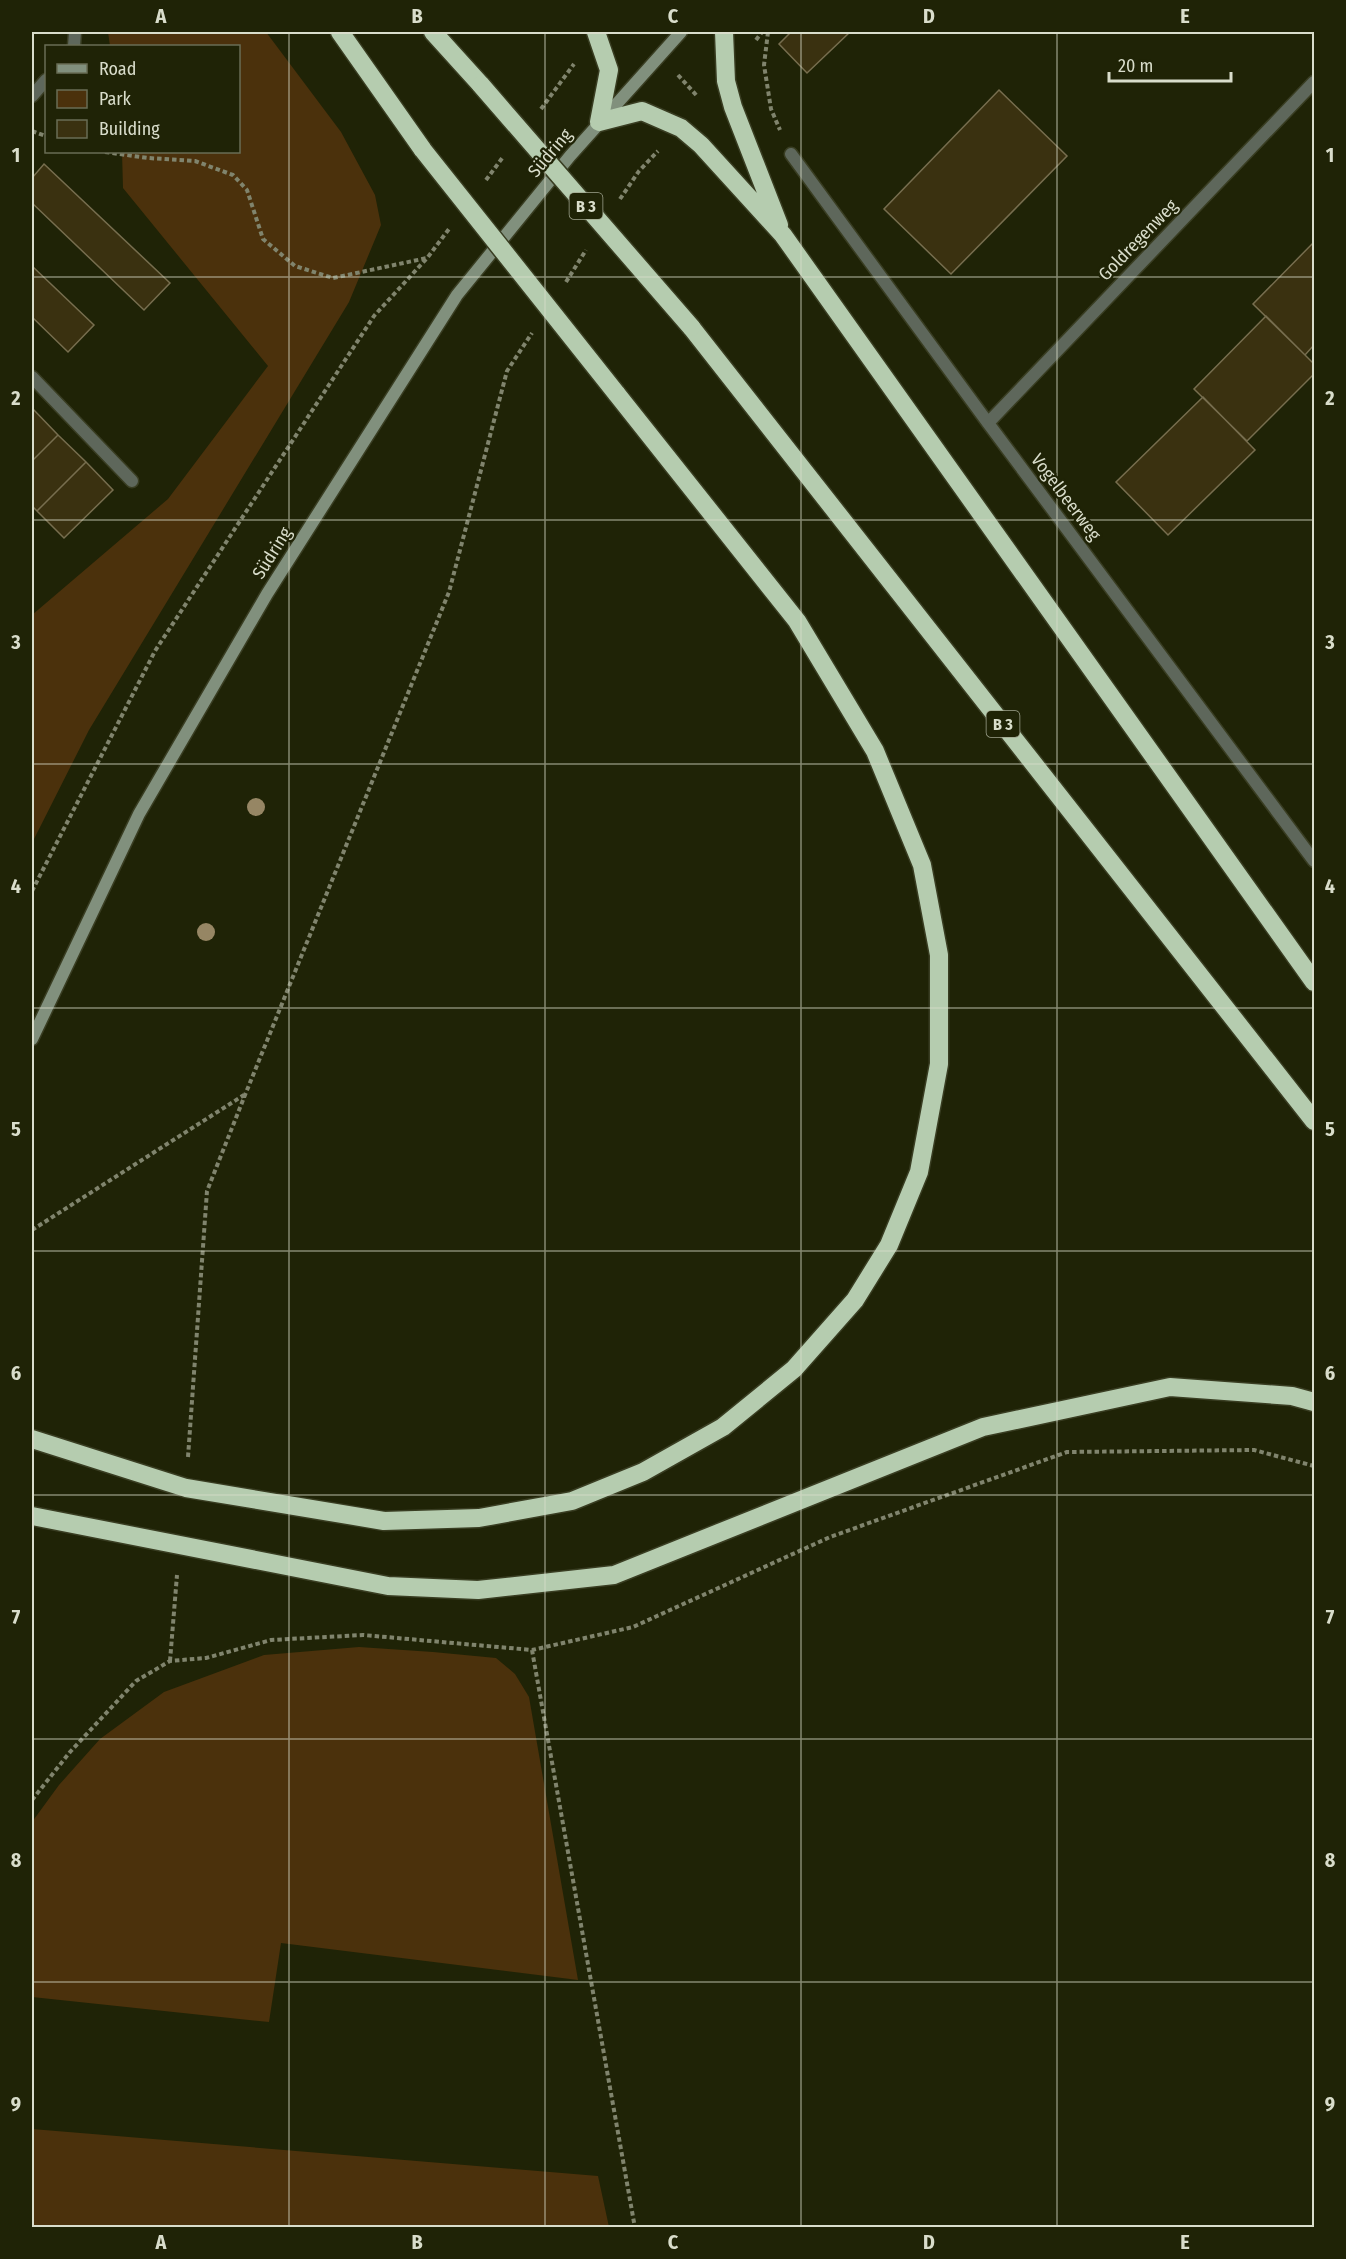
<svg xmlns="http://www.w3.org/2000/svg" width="1346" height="2259" viewBox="0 0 1346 2259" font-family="'Fira Sans Condensed',sans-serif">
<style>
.green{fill:#4b310c}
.building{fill:#3a3110;stroke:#776e4f;stroke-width:1.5}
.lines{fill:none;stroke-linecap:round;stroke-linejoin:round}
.lane-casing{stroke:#393d22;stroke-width:15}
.street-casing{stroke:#393d22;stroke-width:15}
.secondary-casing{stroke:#393d22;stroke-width:15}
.highway-casing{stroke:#393d22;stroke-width:21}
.path{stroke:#80846d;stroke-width:4;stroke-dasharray:4.5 3;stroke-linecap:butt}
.lane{stroke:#5e675b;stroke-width:12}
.street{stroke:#5e675b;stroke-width:12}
.secondary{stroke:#81907d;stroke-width:12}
.highway{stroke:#b5ccaf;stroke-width:18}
.highway-bridge-casing{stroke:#393d22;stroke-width:21;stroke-linecap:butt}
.highway-bridge{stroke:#b5ccaf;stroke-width:18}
.tree{fill:#968664}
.grid{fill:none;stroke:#d9ddcb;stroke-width:1.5;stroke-opacity:0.55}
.labels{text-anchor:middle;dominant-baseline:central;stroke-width:4.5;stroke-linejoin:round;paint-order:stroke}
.shield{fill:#1f2306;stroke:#a1a590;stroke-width:1.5}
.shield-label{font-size:16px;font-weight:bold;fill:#d9ddcb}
.street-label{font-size:18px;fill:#d9ddcb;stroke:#1f2306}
.neatline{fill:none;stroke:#d9ddcb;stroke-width:2}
.grid-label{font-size:20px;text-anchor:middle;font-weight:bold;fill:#d9ddcb}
</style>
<rect width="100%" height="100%" fill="#1f2306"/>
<path class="green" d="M108,32H266L341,132L375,195L381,225L349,302L89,730L32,843V615L168,499L268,366L123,188L122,152H238V46H110Z
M359,1647L433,1652L496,1658L515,1674L529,1697L578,1980L281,1943L269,2022L32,1997V1822L59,1785L100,1739L164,1692L264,1655Z
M32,2129L598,2176L609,2227H32Z"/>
<path class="building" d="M791,32H850L807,73L779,44Z
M999,90L1067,156L951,274L884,209Z
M44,164L170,283L144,310L32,203V178Z
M1314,242V345L1305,355L1253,304Z
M32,266L94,325L68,352L32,317Z
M1266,316L1314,364V374L1247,441L1194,389Z
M1203,397L1255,450L1168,535L1116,482Z
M32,408L58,435L32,461Z
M58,435L86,462L37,511L32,506V461Z
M86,462L113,490L64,538L37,511Z"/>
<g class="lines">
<g class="lane-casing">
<path id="lane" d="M32,377L132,481"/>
</g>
<g class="street-casing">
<path id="street" d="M74,46L75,32
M32,96L46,80
M791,154L988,423L1314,861
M988,423L1314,82"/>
</g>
<g class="secondary-casing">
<path id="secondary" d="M32,1039L139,814L267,594L457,295L570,156L681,32"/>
</g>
<g class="highway-casing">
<path id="highway" d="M340,32L423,150
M433,32L481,85
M596,32L609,70L599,122L642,111L681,128L701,145L783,235L1314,982
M724,32L726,81L733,107L779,225
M691,327L1314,1121
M32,1439L186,1488L384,1521L479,1518L572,1501L643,1472L723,1427L794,1369L855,1300L889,1245L919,1172L939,1064V955L922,865L875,751L797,621L616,393
M32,1516L388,1586L478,1590L614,1575L983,1427L1170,1387L1292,1396L1314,1402"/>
</g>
<path class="path" d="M768,32L764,65L771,109L780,130
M756,40L762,32
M678,75L697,96
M541,109L574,64
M32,131L46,136
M105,152L148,158L195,161L233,175L247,190L263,239L295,266L333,278L427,258
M486,180L503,157
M620,199L639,171L658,151
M566,282L586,250
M32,891L155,651L374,316L428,257L449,229
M32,1230L244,1095
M188,1457L207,1191L245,1095L449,592L507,371L532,333
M532,1650L635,2228
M170,1661L177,1575
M32,1800L70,1752L136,1681L170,1661L206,1658L271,1640L363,1635L532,1650L633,1627L830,1537L1067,1452L1254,1450L1314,1466"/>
<use href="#lane" class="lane"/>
<use href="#street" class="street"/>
<use href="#secondary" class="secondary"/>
<use href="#highway" class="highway"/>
<g class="highway-bridge-casing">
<path id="highway-bridge" d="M481,85L691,327
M423,150L616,393"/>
</g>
<use href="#highway-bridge" class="highway-bridge"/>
</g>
<g class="tree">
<circle cx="256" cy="807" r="9"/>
<circle cx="206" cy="932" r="9"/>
</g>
<path class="grid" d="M289,32V2228M545,32V2228M801,32V2228M1057,32V2228M32,277H1314M32,520H1314M32,764H1314M32,1008H1314M32,1251H1314M32,1495H1314M32,1739H1314M32,1982H1314"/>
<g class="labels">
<g class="shield">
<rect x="569.5" y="193" width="33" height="26" rx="4.5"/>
<rect x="986.5" y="711" width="33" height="26" rx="4.5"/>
</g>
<g class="shield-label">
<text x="586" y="206">B 3</text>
<text x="1003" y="724">B 3</text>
</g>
<g class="street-label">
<text transform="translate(550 153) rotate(-50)">Südring</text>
<text transform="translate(1138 240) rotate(-46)">Goldregenweg</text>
<text transform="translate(1066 497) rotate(53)">Vogelbeerweg</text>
<text transform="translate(272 553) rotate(-58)">Südring</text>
</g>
</g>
<rect width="1346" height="2259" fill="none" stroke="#1f2306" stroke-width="66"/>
<rect x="45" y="45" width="195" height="108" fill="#1f2306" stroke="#696d55" stroke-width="1.5"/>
<rect x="57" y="64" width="30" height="9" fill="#81907d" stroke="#696d55" stroke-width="1.5"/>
<text x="99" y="75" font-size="18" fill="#d9ddcb">Road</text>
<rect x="57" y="90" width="30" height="18" fill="#4b310c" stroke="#696d55" stroke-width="1.5"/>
<text x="99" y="105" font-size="18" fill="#d9ddcb">Park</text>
<rect x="57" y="120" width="30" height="18" fill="#3a3110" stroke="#696d55" stroke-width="1.5"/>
<text x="99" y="135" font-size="18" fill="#d9ddcb">Building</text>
<path d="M1109 72v9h122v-9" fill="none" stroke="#d9ddcb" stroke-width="3"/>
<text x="1118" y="72" font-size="18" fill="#d9ddcb" stroke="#1f2306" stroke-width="4.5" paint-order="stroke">20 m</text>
<rect x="33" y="33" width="1280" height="2193" class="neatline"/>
<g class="grid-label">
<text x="161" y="23">A</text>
<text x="417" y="23">B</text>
<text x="673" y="23">C</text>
<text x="929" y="23">D</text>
<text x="1185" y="23">E</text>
<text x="16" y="162">1</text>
<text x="1330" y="162">1</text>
<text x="16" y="405">2</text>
<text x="1330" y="405">2</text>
<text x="16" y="649">3</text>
<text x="1330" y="649">3</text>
<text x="16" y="893">4</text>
<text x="1330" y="893">4</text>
<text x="16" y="1136">5</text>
<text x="1330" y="1136">5</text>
<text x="16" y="1380">6</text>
<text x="1330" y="1380">6</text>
<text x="16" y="1624">7</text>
<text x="1330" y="1624">7</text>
<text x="16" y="1867">8</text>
<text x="1330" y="1867">8</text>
<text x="16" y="2111">9</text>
<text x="1330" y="2111">9</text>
<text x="161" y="2249">A</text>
<text x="417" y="2249">B</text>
<text x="673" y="2249">C</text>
<text x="929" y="2249">D</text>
<text x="1185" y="2249">E</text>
</g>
</svg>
